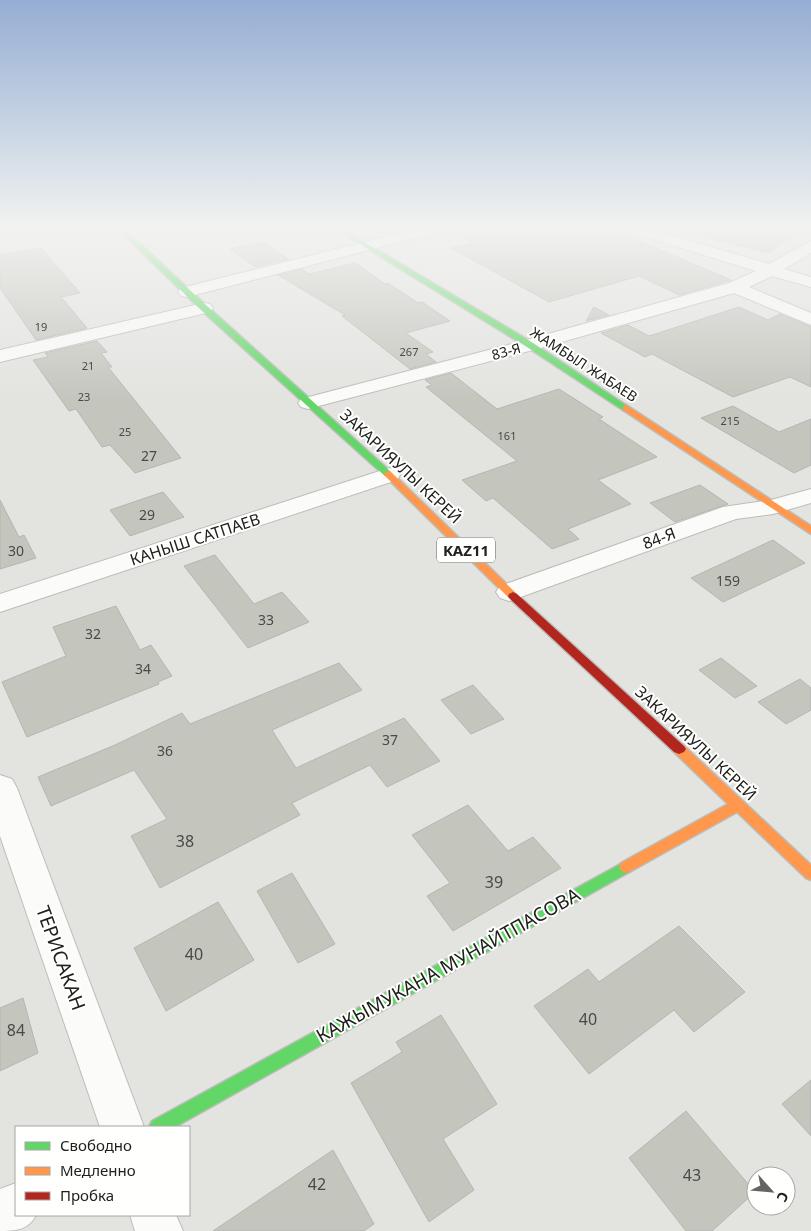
<svg xmlns="http://www.w3.org/2000/svg" width="811" height="1231" viewBox="0 0 811 1231" font-family="'Noto Sans',sans-serif">
<style>
.building{fill:#c4c5bd;stroke:#b5b5b3}
.lines{fill:none;stroke-linecap:round;stroke-linejoin:round}
.street-casing{stroke:#bcbdba;stroke-width:2}
.fast-casing{stroke:#bcbdba;stroke-width:3}
.slow-casing{stroke:#bcbdba;stroke-width:3}
.jam-casing{stroke:#bcbdba;stroke-width:3}
.street{fill:#fbfbfa;fill-rule:evenodd}
.fast{fill:#63d668;fill-rule:evenodd}
.slow{fill:#ff974d;fill-rule:evenodd}
.jam{fill:#b3261e;fill-rule:evenodd}
.labels{text-anchor:middle;dominant-baseline:central;stroke-width:4;stroke-linejoin:round;paint-order:stroke}
.far-number-label{font-size:11px;fill:#494946}
.far-street-label{font-size:14px;fill:#20201e;stroke:#fffffe}
.number-label{font-size:14px;fill:#494946}
.shield{fill:#fffffe;stroke:#636361;stroke-width:1}
.shield-label{font-size:15px;font-weight:bold;fill:#20201e}
.street-label{font-size:16px;fill:#20201e;stroke:#fffffe}
.near-number-label{font-size:16px;fill:#494946}
.near-street-label{font-size:19px;fill:#20201e;stroke:#fffffe}
</style>
<rect width="100%" height="100%" fill="#e3e4e0"/>
<path class="building" d="M447,228H622L624,232L631,234L630,237L731,280L679,295L639,276L549,302L451,248L474,243Z
M699,228H805L768,253L698,235Z
M263,242L288,259L256,267L230,249Z
M41,248L80,293L61,297L87,328L36,340L0,288V255Z
M355,263L385,284L388,283L418,303L422,302L450,321L406,333L433,352L426,354L436,362L410,369L342,316L345,315L278,275L302,269L309,274Z
M594,307L609,315L586,321Z
M739,307L768,320L780,314L811,327V387L790,377L733,397L652,354L645,357L601,333L628,325L649,336Z
M97,341L107,352L101,353L112,367H108L181,458L135,473L110,445L102,447L76,409L69,411L33,360L48,357L45,353Z
M451,373L497,409L559,389L603,417L599,419L657,457L598,480L631,504L568,529L579,539L552,549L493,498L486,501L462,480L517,461L426,387L432,385L425,380Z
M733,406L779,432L811,419V465L794,473L701,418Z
M700,485L728,504L675,522L650,503Z
M163,492L184,517L130,536L110,510Z
M0,500L19,537L24,535L36,558L0,569Z
M773,540L805,563L723,602L691,578Z
M215,555L254,604L282,592L309,622L248,648L184,566Z
M116,606L140,650L151,645L172,676L158,682L159,684L27,737L2,682L66,656L53,627Z
M721,658L757,686L735,698L699,670Z
M339,663L362,690L272,730L296,768L404,718L440,761L387,787L370,765L292,803L300,815L160,888L131,836L167,819L134,770L51,806L38,777L115,745L182,713L190,724Z
M800,679L811,688V710L786,724L758,702Z
M473,685L504,719L471,734L441,700Z
M468,805L508,851L533,837L561,868L453,931L427,896L450,883L412,835Z
M292,873L335,944L298,963L257,891Z
M218,902L254,960L166,1011L134,948Z
M679,926L745,992L694,1032L674,1010L589,1074L534,1006L588,969L599,982Z
M23,998L38,1053L0,1071V1008Z
M441,1015L497,1104L443,1139L474,1190L429,1222L351,1083L402,1052L396,1042Z
M811,1080V1136L782,1104Z
M686,1111L755,1192L712,1231H686L629,1158Z
M333,1150L374,1224L364,1231H213Z"/>
<g class="lines">
<g class="street-casing">
<path id="street" d="M421,228H445L443,231L187,297L181,296L178,292L181,288Z
M624,228H646L769,264L811,241V253L784,269L811,277V287L772,276L749,287L811,313V325L734,293L537,349L315,407L308,409L301,407L298,403L301,399L523,341L729,283L756,271L626,231Z
M204,303L210,304L213,308L210,312L0,362V350Z
M389,468L397,470L400,475L397,480L0,612V594Z
M811,489V503L773,514L736,519L518,598L509,601L500,598L496,592L500,586L723,507L771,500Z
M0,775L12,779L17,788L144,1127H100L0,836Z
M16,1183V1215H36C29,1230 15,1231 0,1231V1189Z
M130,1215H176L183,1231H135Z"/>
</g>
<g class="fast-casing">
<path id="fast" d="M117,228H123L207,306L391,472V476H385L201,310Z
M334,228H341L533,343L630,408L626,411L623,410L527,347Z
M626,861L631,863L633,867L631,871L175,1127H149L152,1121Z"/>
</g>
<g class="slow-casing">
<path id="slow" d="M626,405L811,526V534L623,410V406Z
M388,471L391,472L517,594L518,596L517,598H509L385,476L383,474Z
M679,744L684,746L811,865V880L806,878L737,812L631,871L626,873L621,871L619,867L621,863L728,804L674,752L672,749L674,746Z"/>
</g>
<g class="jam-casing">
<path id="jam" d="M513,592L517,594L684,746L686,749L684,752L679,754L674,752L509,598L508,596L509,594Z"/>
</g>
<use href="#street" class="street"/>
<use href="#fast" class="fast"/>
<use href="#slow" class="slow"/>
<use href="#jam" class="jam"/>
</g>
<linearGradient id="sky" x2="0" y2="1"><stop stop-color="#95aed3"/><stop offset="0.57" stop-color="#f2f3f1"/><stop offset="1" stop-color="#f2f3f1" stop-opacity="0"/></linearGradient>
<rect width="811" height="400" fill="url(#sky)"/>
<g class="labels">
<g class="far-number-label">
<text x="41" y="326">19</text>
<text x="409" y="351">267</text>
<text x="88" y="365">21</text>
<text x="84" y="396">23</text>
<text x="730" y="420">215</text>
<text x="125" y="431">25</text>
<text x="507" y="435">161</text>
</g>
<g class="far-street-label">
<text transform="translate(506 351) rotate(-15)">83-Я</text>
<text transform="translate(584 364) rotate(33)">ЖАМБЫЛ ЖАБАЕВ</text>
</g>
<g class="number-label">
<text x="149" y="455">27</text>
<text x="147" y="514">29</text>
<text x="16" y="550">30</text>
<text x="728" y="580">159</text>
<text x="266" y="619">33</text>
<text x="93" y="633">32</text>
<text x="143" y="668">34</text>
<text x="390" y="739">37</text>
<text x="165" y="750">36</text>
</g>
<rect class="shield" x="437" y="537.5" width="58" height="25" rx="4"/>
<g class="shield-label">
<text x="466" y="550">KAZ11</text>
</g>
<g class="street-label">
<text transform="translate(401 466) rotate(43)">ЗАКАРИЯУЛЫ КЕРЕЙ</text>
<text transform="translate(659 538) rotate(-20)">84-Я</text>
<text transform="translate(195 539) rotate(-18)">КАНЫШ САТПАЕВ</text>
<text transform="translate(696 743) rotate(43)">ЗАКАРИЯУЛЫ КЕРЕЙ</text>
</g>
<g class="near-number-label">
<text x="185" y="841">38</text>
<text x="494" y="882">39</text>
<text x="194" y="954">40</text>
<text x="588" y="1019">40</text>
<text x="16" y="1030">84</text>
<text x="692" y="1175">43</text>
<text x="317" y="1184">42</text>
</g>
<g class="near-street-label">
<text transform="translate(61 958) rotate(70)">ТЕРИСАКАН</text>
<text transform="translate(448 965) rotate(-29)">КАЖЫМУКАНА МУНАЙТПАСОВА</text>
</g>
</g>
<rect x="15" y="1126" width="175" height="90" fill="#fffffe" stroke="#a6a6a4"/>
<rect x="25" y="1142" width="25" height="8" fill="#63d668" stroke="#a6a6a4"/>
<text x="60" y="1151" font-size="15" fill="#20201e">Свободно</text>
<rect x="25" y="1167" width="25" height="8" fill="#ff974d" stroke="#a6a6a4"/>
<text x="60" y="1176" font-size="15" fill="#20201e">Медленно</text>
<rect x="25" y="1192" width="25" height="8" fill="#b3261e" stroke="#a6a6a4"/>
<text x="60" y="1201" font-size="15" fill="#20201e">Пробка</text>
<g transform="translate(771 1191) rotate(117)"><circle r="24" fill="#fffffe" stroke="#a6a6a4"/>
<path d="M0-4L9 19L0 12L-9 19Z" fill="#646562"/>
<text y="-8" font-size="14" font-weight="bold" text-anchor="middle" fill="#20201e">С</text>
</g>
</svg>
